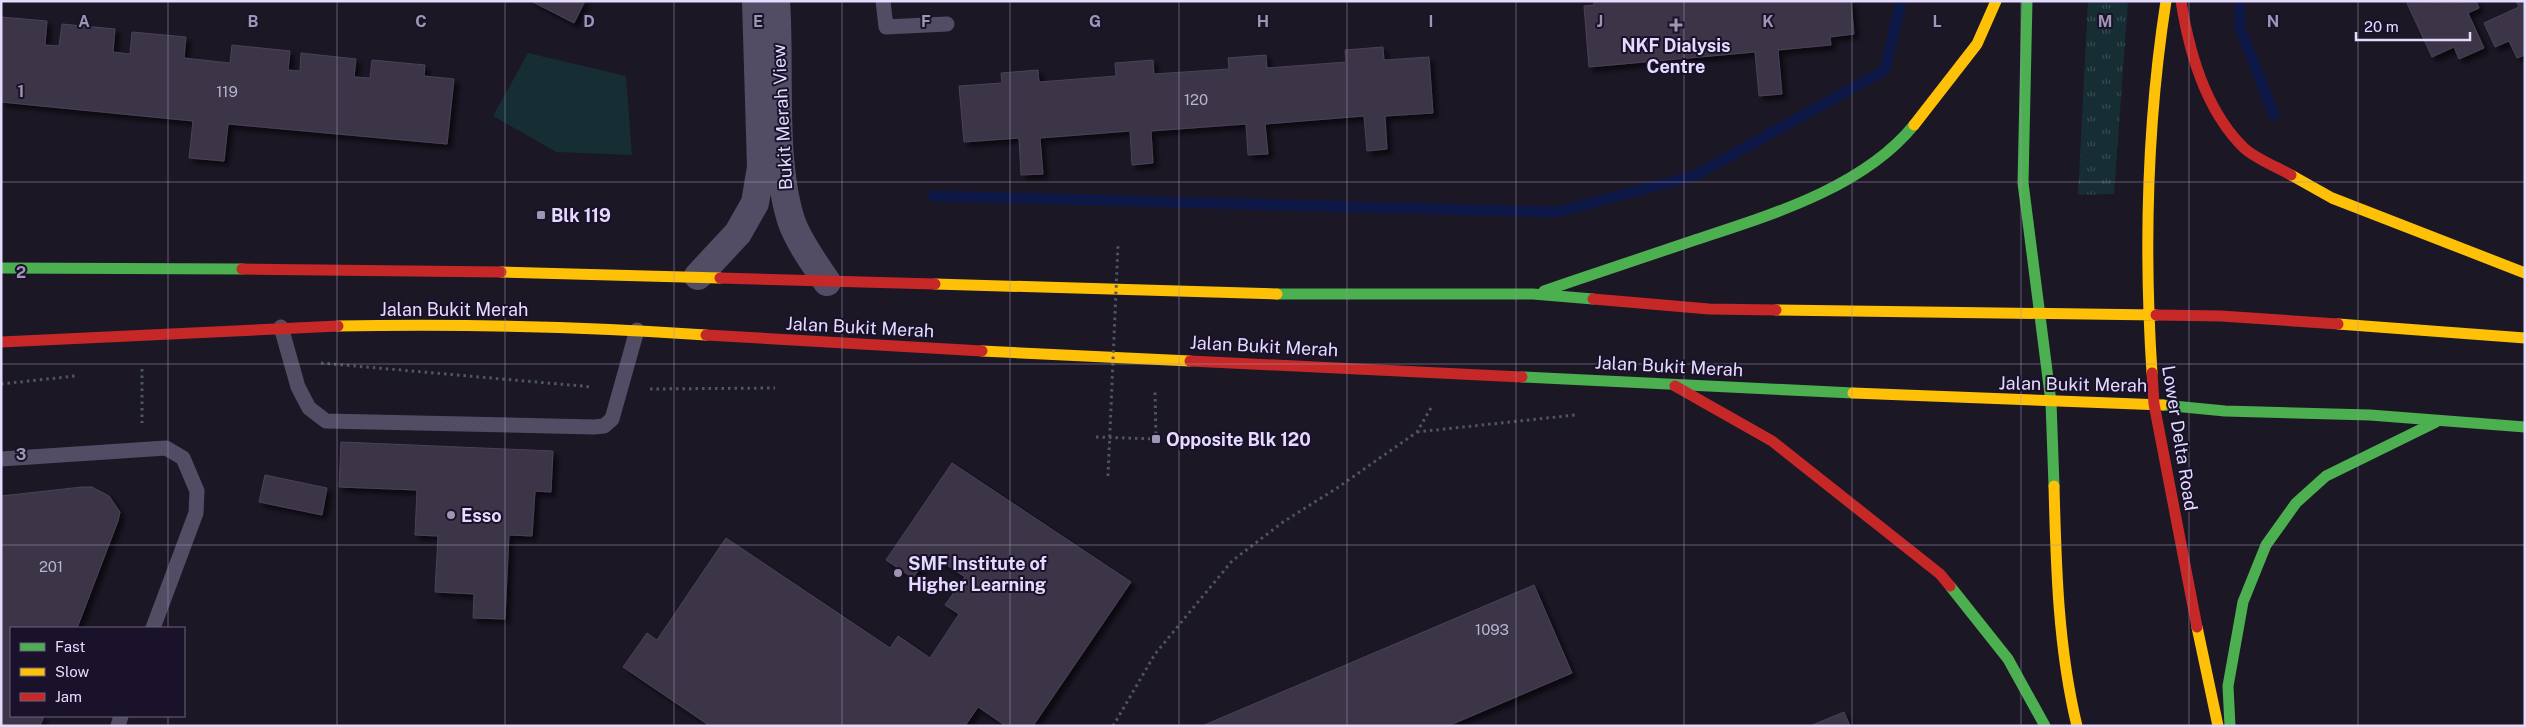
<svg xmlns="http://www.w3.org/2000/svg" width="2526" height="727" viewBox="0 0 2526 727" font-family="'Public Sans',sans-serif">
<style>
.grass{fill:url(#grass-tufts)}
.green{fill:#152d33}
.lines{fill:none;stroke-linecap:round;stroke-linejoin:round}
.stream{stroke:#0d1846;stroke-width:11}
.building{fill:#3b3546;stroke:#4a4258;filter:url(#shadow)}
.path{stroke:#4d5666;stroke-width:3;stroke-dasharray:2.5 4;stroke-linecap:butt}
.lane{stroke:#524d65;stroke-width:15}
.street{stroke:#524d65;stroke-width:28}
.fast{stroke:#4caf50;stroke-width:11}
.slow{stroke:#ffc107;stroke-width:11}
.jam{stroke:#c62828;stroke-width:11}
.path-bridge{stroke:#4d5666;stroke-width:3;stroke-dasharray:2.5 4;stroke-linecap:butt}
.grid{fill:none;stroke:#9f96b3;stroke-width:1;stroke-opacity:0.55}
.poi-dot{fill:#9f96b3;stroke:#1a112b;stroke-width:2}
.labels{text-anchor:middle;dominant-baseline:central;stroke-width:4;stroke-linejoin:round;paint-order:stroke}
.number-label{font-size:15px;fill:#bab2d1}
.poi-label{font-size:18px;font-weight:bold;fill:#e5dbff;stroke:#1a112b;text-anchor:start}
.street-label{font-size:18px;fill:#e5dbff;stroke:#1a112b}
.grid-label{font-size:16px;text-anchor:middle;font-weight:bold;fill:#9f96b3;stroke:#1a112b;stroke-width:4;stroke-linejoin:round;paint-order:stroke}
</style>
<defs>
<pattern id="grass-tufts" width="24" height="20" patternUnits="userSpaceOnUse" patternTransform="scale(1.25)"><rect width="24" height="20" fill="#152d33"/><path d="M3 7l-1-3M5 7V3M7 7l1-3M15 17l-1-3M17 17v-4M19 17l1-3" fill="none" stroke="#374b52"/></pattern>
<filter id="shadow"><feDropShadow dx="4.5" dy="4.5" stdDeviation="2.5" flood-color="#0009"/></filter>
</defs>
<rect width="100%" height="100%" fill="#1c1725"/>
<path class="grass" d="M2088,1H2128L2114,194L2078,195Z"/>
<path class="green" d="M528,53L626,76L632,155L556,152L493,116Z"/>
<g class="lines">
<path class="stream" d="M2240,1V28L2274,115
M934,196L1557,212L1694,176L1885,70L1901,1"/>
</g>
<path class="building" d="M531,1H585L574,23Z
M1594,1H1851L1854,34L1830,37L1831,45L1778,50L1782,94L1759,96L1755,52L1589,67L1584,6L1594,5Z
M2406,1L2451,3L2476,1L2479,8L2468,13L2484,48L2459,59L2454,47L2432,57Z
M2516,1H2525V55L2517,58L2509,41L2495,47L2484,23L2519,7Z
M1,17L47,21L45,45L59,46L62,24L115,29L113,52L130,54L132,32L186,37L184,58L230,63L232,45L290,51L288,70L300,71L301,53L356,59L354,77L370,78L372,60L425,65L424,76L454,79L447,144L228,124L224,161L189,158L193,121L1,102Z
M1383,47L1384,60L1429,57L1433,113L1385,116L1387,149L1367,151L1364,116L1265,124L1268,154L1248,155L1246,124L1151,131L1153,163L1132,165L1130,131L1040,138L1043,174L1021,175L1019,138L964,142L959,86L1002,83L1001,73L1038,70L1039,82L1116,76L1115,63L1153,60L1154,74L1229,69L1228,58L1266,55L1267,68L1346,62L1345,50Z
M341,442L553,451L551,492L535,491L532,536L509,535L505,619L473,618L474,594L435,592L438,536L415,535L417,490L339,487Z
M952,463L1131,582L1033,726H1006L978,707L965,726H710L623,667L647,633L657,640L726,538L890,648L898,636L930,658L959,614L945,605L965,577L930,554L913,578L886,560Z
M265,475L327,488L322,515L259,502Z
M82,487H92L109,496L120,512L118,521L77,628H11V716H44L40,726H1V496Z
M1534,585L1572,673L1448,726H1202Z
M1844,712L1850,726H1810Z"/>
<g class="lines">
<path class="path" d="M321,363L593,387
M142,369V423
M1,384L75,376
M650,389L775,388
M1417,432L1575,415
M1096,437L1156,439L1155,391
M1113,726L1155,654L1232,561L1283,522L1337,488L1417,432L1432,406"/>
<path class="lane" d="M883,1L886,27L947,24
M281,327L298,387L309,408L326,421L594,427L604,426L612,419L637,330
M1,459L166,448L183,458L197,491L196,513L153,628
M118,726L121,716"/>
<path class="street" d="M776,1C781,68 771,161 792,223C800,244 815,264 827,282
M698,276L738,233L755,203L761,167L756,1"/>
<path class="fast" d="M2027,1L2023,183L2051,402L2054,486
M1,268L242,269
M1544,291C1593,274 1642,258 1692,241C1767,216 1862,189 1914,125
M1277,294H1533L1593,299
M1522,377L1853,393
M2163,405L2225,411L2370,415L2525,427
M1950,586L2008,659L2045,726
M2230,726L2228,686L2243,602L2266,545L2296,503L2326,476L2436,422"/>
<path class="slow" d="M1914,125L1977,44L1996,1
M2291,175L2332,198L2525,273
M501,272L720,278
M935,284L1277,294
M1776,310L2156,315
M2338,324L2525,338
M338,326C461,324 583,326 706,335
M982,351L1190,361
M2152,373C2144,250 2147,123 2166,1
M1853,393L2163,405
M2054,486C2056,566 2058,648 2077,726
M2197,627L2218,726"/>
<path class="jam" d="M2181,1C2189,52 2206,111 2244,148C2256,159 2277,167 2291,175
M242,269L501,272
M720,278L935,284
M1593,299L1709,309L1776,310
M2156,315L2221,316L2338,324
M706,335L982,351
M1,342L338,326
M1190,361L1522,377
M2152,373L2154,404L2197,627
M1675,386L1772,441L1940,574L1950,586"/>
<path class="path-bridge" d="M1108,476L1118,245"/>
</g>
<path class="grid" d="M168,1V628M337,1V726M505,1V726M674,1V726M842,1V726M1010,1V726M1179,1V726M1347,1V726M1516,1V726M1684,1V726M1852,1V726M2021,1V726M2189,1V726M2358,1V726M1,182H2525M1,364H2525M1,545H2525M168,716V726"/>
<g class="poi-dot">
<path d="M1673.5 17.5h5v5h5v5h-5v5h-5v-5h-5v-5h5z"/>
<rect x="536" y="210" width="10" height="10" rx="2.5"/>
<rect x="1151" y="434" width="10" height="10" rx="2.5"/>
<circle cx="451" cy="515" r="5"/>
<circle cx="898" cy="573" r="5"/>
</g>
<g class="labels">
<g class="number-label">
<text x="227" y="91">119</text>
<text x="1196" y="99">120</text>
<text x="51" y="566">201</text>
<text x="1492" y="629">1093</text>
</g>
<g class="poi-label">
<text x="1676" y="45" text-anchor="middle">NKF Dialysis<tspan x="1676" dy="21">Centre</tspan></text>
<text x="551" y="215">Blk 119</text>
<text x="1166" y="439">Opposite Blk 120</text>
<text x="461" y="515">Esso</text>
<text x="908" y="563">SMF Institute of<tspan x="908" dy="21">Higher Learning</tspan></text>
</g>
<g class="street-label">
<text transform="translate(782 117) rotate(-93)">Bukit Merah View</text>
<text x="454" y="309">Jalan Bukit Merah</text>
<text transform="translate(860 327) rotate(3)">Jalan Bukit Merah</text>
<text transform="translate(1264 346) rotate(3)">Jalan Bukit Merah</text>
<text transform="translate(1669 366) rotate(3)">Jalan Bukit Merah</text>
<text transform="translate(2073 384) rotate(1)">Jalan Bukit Merah</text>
<text transform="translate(2180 438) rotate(81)">Lower Delta Road</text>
</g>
</g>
<g class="grid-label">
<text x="84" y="27">A</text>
<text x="253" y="27">B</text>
<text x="421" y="27">C</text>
<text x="589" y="27">D</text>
<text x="758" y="27">E</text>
<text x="926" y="27">F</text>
<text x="1095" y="27">G</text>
<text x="1263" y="27">H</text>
<text x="1431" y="27">I</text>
<text x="1600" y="27">J</text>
<text x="1768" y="27">K</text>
<text x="1937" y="27">L</text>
<text x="2105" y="27">M</text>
<text x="2273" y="27">N</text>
<text x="21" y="97">1</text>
<text x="21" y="278">2</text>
<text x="21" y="460">3</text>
</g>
<rect width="2526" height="727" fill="none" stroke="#e5dbff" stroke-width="5"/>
<rect x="10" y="627" width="175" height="90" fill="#1a112b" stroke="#6b6280"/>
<rect x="20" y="643" width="25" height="8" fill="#4caf50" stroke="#6b6280"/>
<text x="55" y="652" font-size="15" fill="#e5dbff">Fast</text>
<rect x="20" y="668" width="25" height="8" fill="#ffc107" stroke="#6b6280"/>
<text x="55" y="677" font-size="15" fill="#e5dbff">Slow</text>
<rect x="20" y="693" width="25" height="8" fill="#c62828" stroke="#6b6280"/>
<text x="55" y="702" font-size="15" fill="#e5dbff">Jam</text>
<path d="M2356 32v8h114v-8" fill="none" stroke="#e5dbff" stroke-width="2.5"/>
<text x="2364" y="32" font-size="15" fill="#e5dbff" stroke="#1a112b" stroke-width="4" paint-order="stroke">20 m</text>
</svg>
